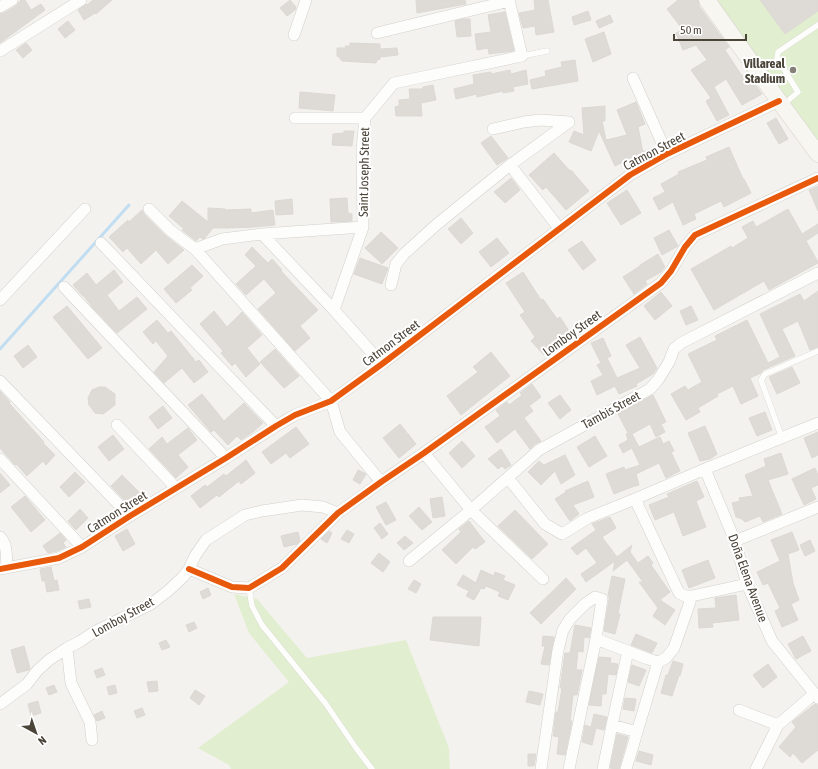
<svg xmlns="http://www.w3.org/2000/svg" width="818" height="769" viewBox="0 0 818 769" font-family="'Asap Condensed',sans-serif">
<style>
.green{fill:#e1eecf}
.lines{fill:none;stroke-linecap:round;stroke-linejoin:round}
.stream{stroke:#c0ddf1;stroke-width:3}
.building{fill:#dedbd6;stroke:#dcd9d4}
.service-casing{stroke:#d2d0cb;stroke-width:6}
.minor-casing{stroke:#d2d0cb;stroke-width:12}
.secondary-casing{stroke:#d3cfc5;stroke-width:17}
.service{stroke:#fdfdfc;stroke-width:5.5}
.minor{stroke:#fdfdfc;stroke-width:11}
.secondary{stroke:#f7f6f1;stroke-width:16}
.cycleway-casing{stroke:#fff;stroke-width:8}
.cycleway{stroke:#e8590c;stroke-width:6}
.poi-dot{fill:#868178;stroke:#fff;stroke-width:1.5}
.labels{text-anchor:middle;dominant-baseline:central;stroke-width:4;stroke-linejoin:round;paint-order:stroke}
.poi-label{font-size:13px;font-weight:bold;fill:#4b4439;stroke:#fff;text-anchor:end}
.street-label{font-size:13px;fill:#4b4439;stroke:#fff}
</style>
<rect width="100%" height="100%" fill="#f4f2ee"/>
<path class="green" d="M717,0H818V141Z
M234,594L257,599L307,658L406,640L449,748L450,769H231L229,765L198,748L289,682L249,633Z"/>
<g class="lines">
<path class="stream" d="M0,349L129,205"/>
</g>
<path class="building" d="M21,0H25L31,10L41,4L45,10L0,43V14L4,13L16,6L19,2Z
M93,0H112L96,14L95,13L84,20L78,10L86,4L87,5Z
M290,0L296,7L295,10L287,16L280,8Z
M416,0H465L466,4L417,13Z
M534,0H548L554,32L536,35L535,26L523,28L519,13L535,10Z
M678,0H698L699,6L729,47L725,50L742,76L747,73L762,94L742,105L726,79L714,87L729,115L717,121L706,101L711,98L691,70L707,60L696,45L683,50L676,33L683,30L667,9Z
M760,0H818V11L785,34Z
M588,11L591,20L574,25L572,17Z
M505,12L514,51L489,54L488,48L477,50L475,34L491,32L488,15Z
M610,15L613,22L599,28L596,21Z
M463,19H470L471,36L457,37L455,21Z
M68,21L75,30L65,38L58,29Z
M604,32L611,54L593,62L585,39Z
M26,43L32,50L23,58L16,50Z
M350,43L380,44V49L397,48L398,55L380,57V59L377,60L376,63L342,61L339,57L337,56V48H346L345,46H350Z
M575,60L578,81L532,89L530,80L546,76L545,71L562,67L561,62Z
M510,70L511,74L526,70L528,84L513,87L514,91L503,93V91L477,97V94L456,99L454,89L474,84L473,75L491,72V74Z
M433,85L436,100L421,103L422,116H396L395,107L399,106V100L410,99L409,89H423V87Z
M300,92L335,95L333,111L299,108Z
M636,102L645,124L638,127L643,152L615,166L599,131L591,151L569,142L574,131L584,135L582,108L605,106V121H602L606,140L627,135L617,110Z
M776,118L788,139L779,144L767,123Z
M344,131H354L352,146L332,145L333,134L344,133Z
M491,136L508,158L497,165L481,143Z
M654,147L657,152L646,158L643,152Z
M729,147L743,179H744L751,193L724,207L721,201L694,214L696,219L683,225L673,202L659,210L653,198L665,192L661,184L679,174L678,172L707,160L706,157Z
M554,153L570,171L571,170L589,191L566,210L546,187L543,190L529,175Z
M511,178L520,190L505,203L494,192Z
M818,186V211L809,190Z
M627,190L641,213L621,225L607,203Z
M347,198L348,213L352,214V221L331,222L330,199Z
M292,199L293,214L276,215L275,201Z
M182,201L208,222V208L225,209V210L251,209V213L273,210L275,225L254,227L228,228H213L205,238L202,239L200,237L196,241L182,230L184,229L169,216Z
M788,209L802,234L818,224V233L806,241L818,262V263L769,290L764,281L714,310L691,269L731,246L732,248L748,238L742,227L753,221L756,227Z
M142,210L144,214L166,236L184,250L168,264L156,250L141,264L127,248L123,252L109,237L128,220L129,222Z
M461,218L473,233L461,244L448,229Z
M669,230L678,246L662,255L654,238Z
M381,232L398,248L382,264L365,248Z
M497,238L509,253L491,267L479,252Z
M582,241L596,260L583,270L568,250Z
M252,247L268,263L272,259L282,270L281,271L318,310L300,326L310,338L295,351L258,309L276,293L264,279L246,295L236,284L256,266L245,255Z
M658,254L665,267L661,272L645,281L647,284L634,294L623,277L640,266V265Z
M360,258L388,268L382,284L354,274Z
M192,265L203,276L190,288L192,290L176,303L164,289Z
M114,270L123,282L107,295L119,311L137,297L147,309L117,333L93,308L84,296H83L73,285L87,273L96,285Z
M523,272L541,300L543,299L557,319L560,317L571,334L559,342L544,355L531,341L535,337L520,315L525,312L506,283Z
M818,291V347L810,350L798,321L782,329L795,356L763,370L761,373L750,378L758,396L741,404L733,386L717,394L718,396L698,408L700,412L686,420L671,394L685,386L688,390L702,382L688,354L717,340L715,336L747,320L768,363L780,357L760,314L800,294L804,301Z
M661,292L672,306L655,320L644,306Z
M67,306L102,348L88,359L53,317Z
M691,306L698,320L686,325L680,311Z
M214,311L227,327L242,312L262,335L247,348L260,364L246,377L235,363L232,366L221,353L223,351L200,324Z
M157,320L168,333L171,331L196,362L199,360L208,372L194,383L182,368L164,383L154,372L168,356L156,341L153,344L143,332Z
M640,337L657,368L653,374L636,384L637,386L619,394L615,386L597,395L591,381L603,375L597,365L601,363L591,343L603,338L611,356L607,358L617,378L640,368L626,345Z
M28,345L37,357L23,368L14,356Z
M275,349L299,376L284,388L260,362Z
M491,352L510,376L461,415L447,396L478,372L473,367Z
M792,367L800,383L777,394L769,377Z
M532,384L541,397L529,406L533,411L524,418L541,441L535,444L530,449L515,429L497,443L485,427L500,416L496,410L507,402L509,405L522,395L520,393Z
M99,387H105L115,394V405L103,414L95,413L89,405L88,398L92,390Z
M0,391L10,402L9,403L44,442L43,443L55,455L46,465L43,461L27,476L16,464L15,465L0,448Z
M202,394L224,421L244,403L263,423L253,432L241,440L237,436L228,445L214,430L211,432L188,405Z
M560,395L571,410L560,419L548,403Z
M653,395L666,422L661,424L665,432L656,437L650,424L632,434L639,447L660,437L663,444L669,441L674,451L671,452L680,471L666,478L659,463L636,474L639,485L632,487L614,494L606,474L624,467L625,470L640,465L632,448L623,453L619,445L628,440L626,434L628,433L618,414Z
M163,406L172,418L158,429L149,417Z
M765,412L772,430L757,436L749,418Z
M400,424L416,444L399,458L383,438Z
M705,426L717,454L710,459L700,461L688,433Z
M296,427L309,444L290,458L286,453L271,464L262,452Z
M188,428L197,440L178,455L188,467L176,478L149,449L162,437L167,444Z
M818,432V455L812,458L804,438Z
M113,435L124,449L109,461L98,447Z
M595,436L607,456L589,467L577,447Z
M462,441L475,456L462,468L449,453Z
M501,449L511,465L505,469L502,466L498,469L488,459Z
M781,453L788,474L768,480L782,514L763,522L760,516L745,522L742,519L736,517L732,503L740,501L739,498L753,496L745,475L766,466L764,459Z
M565,455L575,475L561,484L555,471L541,485L528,472L539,461L544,465Z
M246,460L255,473L241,484L239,481L219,497L217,495L200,508L191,496L205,485L207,487L224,474L226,476Z
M815,468L818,475V485L811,488L816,499L804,505L792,479Z
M358,470L366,474L360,484L353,480Z
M75,472L85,482L69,497L60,487Z
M0,473L10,485L0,493Z
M122,475L144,497L138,503L131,507L111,486Z
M588,481L594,497L573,505L579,514L570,521L555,499L566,492L565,491Z
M697,481L704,497L696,501L706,527L683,536L674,512L655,520L649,505L669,497L667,494Z
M25,496L45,520L31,532L11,507Z
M442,497L445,516L433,518L430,499Z
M386,502L396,520L386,525L376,507Z
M419,507L432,522L422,530L409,516Z
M80,509L88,518L76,530L68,521Z
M515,510L548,544L532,559L498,526Z
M610,517L616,528L602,537L617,557L632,545L630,552L638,563L648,556L653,563L651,565L670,592L660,600L675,610L665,625L653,616L658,608L639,582H643L627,560L613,571L615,561L586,582L581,574L597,563L586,548L577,555L571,548L596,530L592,524Z
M469,521L485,542L475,549L473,547L456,564L442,550L461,532L459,529Z
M380,523L388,534L382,539L374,528Z
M127,529L135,544L123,551L115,536Z
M347,530L354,534L349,543L341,539Z
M329,531L332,533L327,543L321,539Z
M298,532L300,541L297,544L284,547L281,536Z
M792,532L799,550L788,554L793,583L799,600L791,604L798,620L782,627L775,611L780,608L768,583L763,585L757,572L780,561L771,540Z
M60,533L66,540L63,543L66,547L57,551L48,553L43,546Z
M405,536L413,543L404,550L397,543Z
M810,540L815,551L805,556L800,545Z
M379,553L390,562L383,572L371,563Z
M708,560L715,578L689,588L682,570Z
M51,567L54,581L57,580L59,590L47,592L45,581H42L40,569Z
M481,570L494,576L495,572L505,576L503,580L515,585L508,600L498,596L500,592L486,586L484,589L481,588L474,600L466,596L469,591L457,585L463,575L476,583Z
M612,576L625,579L618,614H620L615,634L604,631L609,600V596L608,595Z
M566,578L576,589L541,624L530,613Z
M414,580L421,584L416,593L408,589Z
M208,588L211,595L203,599L200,592Z
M736,595L739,620L712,623L713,627L699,628L698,609L716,608L715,598Z
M89,599L91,607L80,609L78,601Z
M433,617H481L479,646L430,640Z
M194,622L197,628L189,632L186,625Z
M575,625L591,628L589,638L584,637L583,652L578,651L576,670H582L577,695H573L570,721H572L565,755L557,754L559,737L553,736L556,712H558L562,688H560L565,653H570Z
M636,634L657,643L652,653L631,645Z
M543,636L554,637L549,665L541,664L545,646H542Z
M803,636L811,651L796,659L788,644Z
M166,640L170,647L162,650L159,643Z
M24,646L30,668L29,670L17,673L11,650Z
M599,657L611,658L610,663L618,664L616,675L608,674L606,694H602L601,706L589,705Z
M673,661L683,664L680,676L679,675L672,696L661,693L666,675H668Z
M768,664L777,677L763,688L753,675Z
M632,665L646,670L639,686L628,682Z
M102,668L105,675L97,678L94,671Z
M157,681L158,691L149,692L147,682Z
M54,685L57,692L49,695L46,688Z
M115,685L117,693L109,695L107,687Z
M195,690L205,696L199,705L190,698Z
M529,691L543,694L540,705L526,702Z
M625,698L636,699L634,711L623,709Z
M38,701L41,713L31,716L28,704Z
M815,704L818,705V750L802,763L793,753L790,757L779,747L796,727L792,722Z
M142,708L145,715L137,718L134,711Z
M102,711L105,718L97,721L94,715Z
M594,714L607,717L604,730L596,728L592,745L582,742L585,725L591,727Z
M617,734L628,737L619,769H615L610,768Z
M639,751L653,755L651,765L636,761Z
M528,754H536L534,766H528Z"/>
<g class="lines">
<g class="service-casing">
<path id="service" d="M522,56L547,51
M783,105L798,92L777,58L778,52L818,25
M782,438L761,380L765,374L818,351
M249,588L252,606L262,625L326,704L356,748L372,769"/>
</g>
<g class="minor-casing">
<path id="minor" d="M0,7L12,0
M377,33L509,1
M294,35L306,0
M0,51L81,0
M633,78L667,154
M295,118H365
M493,129L524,122L540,120L569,122
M510,165L559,228
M149,209L171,231L195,249L331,401L340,432L381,482
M262,234L334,310L382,364
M101,243L276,426
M195,249L222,239L262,234L363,227
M391,285L396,264L404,254L436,225L510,165L569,122
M64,287L226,458
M0,300L85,209
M334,310L363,227L362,149L365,118L394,83L522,56L509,0
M0,381L130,516
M117,425L176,488
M424,453L471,510L543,579
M0,459L82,547
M705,469L735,541L747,584L772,641L818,698
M508,478L545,524L562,534L588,518L635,499L705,469L818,423
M635,499L679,593L685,596H692L747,584
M0,537C8,545 6,557 7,568
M735,541L818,507
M409,561L471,510L539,450L650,389L658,380L669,362L674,349L681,343L818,273
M0,569L59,558L82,547L130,516L226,458L276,426L295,415L331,401L382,364L630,175L667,154L779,101
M189,569L232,587L249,588L282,568L338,513L381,482L424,453L661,283L671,271L685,247L695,235L818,178
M596,639L648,659L658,662L666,658L674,648L692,596
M67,648L71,683L90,722L92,740
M0,704L27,684L37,671L49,660L67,648L79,642L94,632L151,604L168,591L183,577L189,569L195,556L206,540L245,515L262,511L302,505L323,507L338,513
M739,710L778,725
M612,725L628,651
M541,769L558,650L563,630L570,619L585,604L595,597L602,599L596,639L569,769
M603,769L612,725L637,732
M626,769L658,662
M756,769L778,725L814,694"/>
</g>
<g class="secondary-casing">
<path id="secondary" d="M707,0L779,101L818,154"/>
</g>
<use href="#service" class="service"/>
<use href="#minor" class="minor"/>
<use href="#secondary" class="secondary"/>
<g class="cycleway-casing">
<path id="cycleway" d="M0,569L59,558L82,547L130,516L226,458L276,426L295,415L331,401L382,364L630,175L667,154L779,101
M189,569L232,587L249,588L282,568L338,513L381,482L424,453L661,283L671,271L685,247L695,235L818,178"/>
</g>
<use href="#cycleway" class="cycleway"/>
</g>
<circle class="poi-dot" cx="793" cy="70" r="4"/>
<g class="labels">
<g class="poi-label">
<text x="785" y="63">Villareal<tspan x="785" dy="15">Stadium</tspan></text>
</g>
<g class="street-label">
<text transform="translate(654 151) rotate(-28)">Catmon Street</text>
<text transform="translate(364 172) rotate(-89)">Saint Joseph Street</text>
<text transform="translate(572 333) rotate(-36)">Lomboy Street</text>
<text transform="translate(391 343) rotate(-37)">Catmon Street</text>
<text transform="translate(611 410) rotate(-29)">Tambis Street</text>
<text transform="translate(117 512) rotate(-32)">Catmon Street</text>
<text transform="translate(748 578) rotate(70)">Doña Elena Avenue</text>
<text transform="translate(123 617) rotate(-29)">Lomboy Street</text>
</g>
</g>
<g transform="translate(36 733) rotate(140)" stroke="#ffffff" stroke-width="3" paint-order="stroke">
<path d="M0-3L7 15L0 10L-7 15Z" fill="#4b4439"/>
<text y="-6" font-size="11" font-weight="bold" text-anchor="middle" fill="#4b4439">N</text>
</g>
<path d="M674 34v6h72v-6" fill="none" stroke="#4b4439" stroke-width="2"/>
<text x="680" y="34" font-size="12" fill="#4b4439" stroke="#ffffff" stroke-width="3" paint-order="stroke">50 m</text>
</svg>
